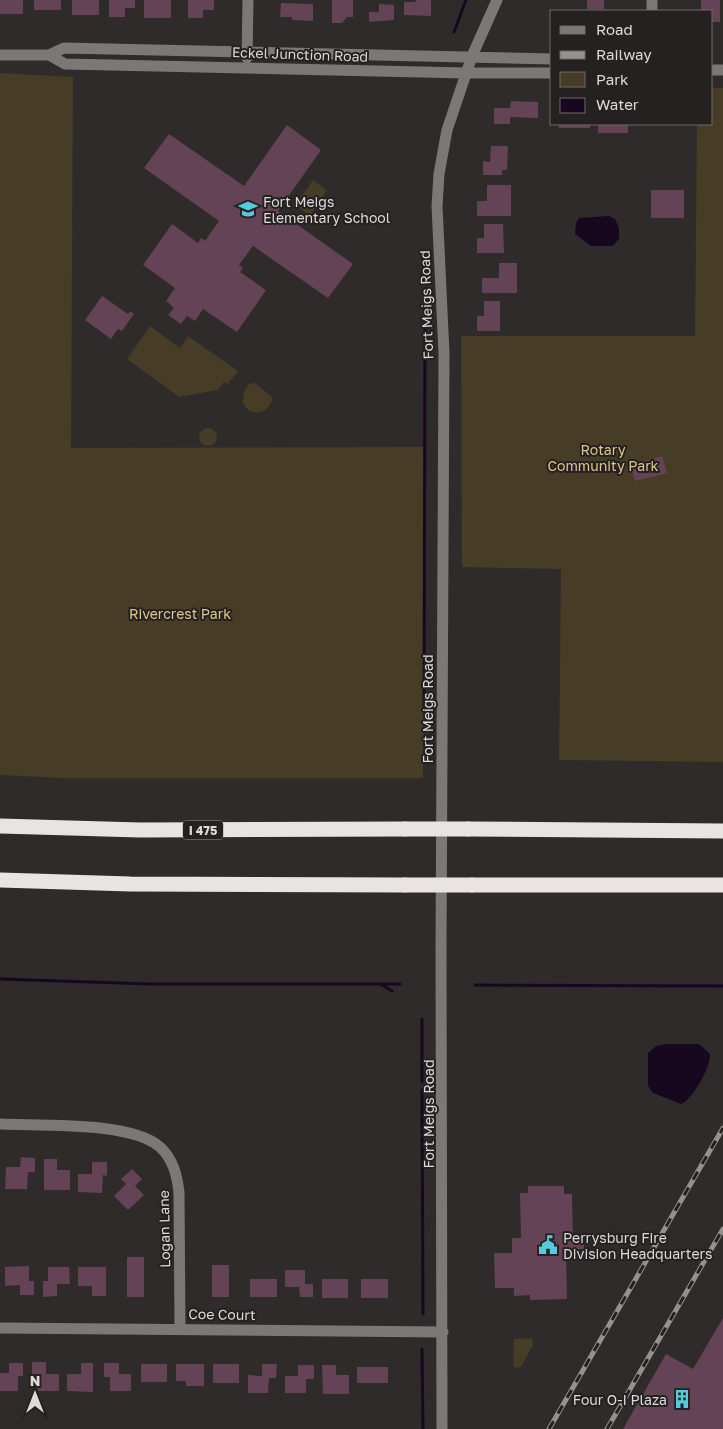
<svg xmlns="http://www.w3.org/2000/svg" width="723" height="1429" viewBox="0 0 723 1429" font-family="'Golos Text',sans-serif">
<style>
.green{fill:#473d26}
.water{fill:#170820}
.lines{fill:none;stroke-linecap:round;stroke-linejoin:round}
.stream{stroke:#170820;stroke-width:3}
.building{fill:#634355}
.minor{stroke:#7a7978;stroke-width:11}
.highway{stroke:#e9e4e2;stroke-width:15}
.rail-casing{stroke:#949190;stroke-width:5}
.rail{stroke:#252121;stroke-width:3;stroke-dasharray:9;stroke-linecap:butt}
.highway-bridge{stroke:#e9e4e2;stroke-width:15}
.labels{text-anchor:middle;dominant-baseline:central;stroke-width:4;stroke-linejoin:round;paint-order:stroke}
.shield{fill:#252121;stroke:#a6a2a2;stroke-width:1}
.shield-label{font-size:12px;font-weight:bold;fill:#dddada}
.street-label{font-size:14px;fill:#dddada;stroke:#252121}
.poi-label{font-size:14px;fill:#dddada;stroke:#252121;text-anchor:start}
.park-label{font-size:14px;fill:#e0c68b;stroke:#252121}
</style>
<rect width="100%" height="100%" fill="#2e2b2a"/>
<path class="green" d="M0,73L73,77L71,448L425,447L423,778H61L0,775Z
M712,88H723V762L559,760L561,569L462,567L461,336H695L697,124H712Z
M313,180L327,190L310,216L295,205Z
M150,326L180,348L188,336L238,371L228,384L224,382L218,390L179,397L127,359Z
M255,383L272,397C272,410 259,416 248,410L243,403L244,392L249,384Z
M199 437a9 9 0 1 1 18 0a9 9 0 1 1-18 0Z
M532,1338L533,1345L521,1367L516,1368L513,1365L514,1339Z"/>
<path class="water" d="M609,216L615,219L619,228V239L613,246H591L575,234L576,223L579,218Z
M666,1044H699L710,1054C711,1067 693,1099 681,1104L653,1093L648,1086V1053L656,1046Z"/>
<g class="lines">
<path class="stream" d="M454,32L466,0
M424,712L425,326
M0,979L150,984H400
M382,985L392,991
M475,985L723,986
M422,1082V1019
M422,1090L423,1314
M422,1349L423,1429"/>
</g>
<path class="building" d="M0,0H23V14H0Z
M34,0H61V10H34Z
M72,0H99V15H72Z
M109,0H135V8H125V17H109Z
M144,0H171V18H144Z
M188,0H214V10H203V18H188Z
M332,0H353V17H347L342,23H332Z
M416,0H431V16L404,15V2H415Z
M587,0H604V9H587Z
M701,0H720V22H712V11H701Z
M281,3L313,4V21L292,20V17H280Z
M379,4L394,5V20L369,22V12H379Z
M511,101L538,102V118L510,117V124H494V108H510Z
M559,124H590V128H559Z
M598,124H628V133H598Z
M287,125L321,150L278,211L353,264L328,298L253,246L239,265L243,268L240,272L266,290L237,332L203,309L195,321L187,316L181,324L168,315L174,308L166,301L175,288L143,265L172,224L198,243L201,238L205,241L219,221L144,168L169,134L244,186Z
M491,146H508L507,170H502V175H483V161L490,162Z
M487,185H511V216H477V201H487Z
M651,190H684V218H651Z
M484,224H503L504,253H477V238H484Z
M499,263H517V293H482V278H499Z
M102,296L128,314L130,311L134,314L122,331L118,329L111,339L85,320Z
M484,301H500V331H477V316H484Z
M662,456L667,473L635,481L630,465Z
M21,1157L35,1158V1172H28L27,1189H5L6,1167H20Z
M44,1159H57V1170H70V1190H44Z
M92,1162H107V1176L103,1175L102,1193L78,1192V1174H92Z
M132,1169L142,1179L135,1186L144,1195L128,1210L114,1196L126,1184L121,1179Z
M528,1186H564V1194H572L573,1240H584V1249L566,1250L567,1299L530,1300V1295L514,1296V1288H495L494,1253H512V1238H521L520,1193H528Z
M127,1257H144V1297H127Z
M212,1265H229V1297H212Z
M29,1266V1281H34V1295H20V1285L5,1286V1267Z
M48,1267H69L70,1284H57V1296L43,1297V1281H48Z
M78,1267H106V1296H92V1286H78Z
M285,1270H305V1284H313V1297H300L299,1287H285Z
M250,1279H277V1297H250Z
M322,1279H348V1298H322Z
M361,1279H388V1298H361Z
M723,1318V1429H623L666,1354L693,1369Z
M32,1362H46V1374H59V1391H38V1377H32Z
M9,1363H23V1376H18V1391H0V1373H9Z
M81,1363H93V1392L67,1391V1374H81Z
M104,1363H119V1374H131V1391H110V1377H104Z
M141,1364H167V1382H141Z
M176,1364H204V1386H186V1381H176Z
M213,1364H239V1383H213Z
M262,1364H277L276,1378H269L268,1393H248V1375L262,1376Z
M298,1365H314V1379H306V1393H285V1376H298Z
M322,1365H336V1375H349V1394H323Z
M357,1367H388V1383H357Z"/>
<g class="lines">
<path class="minor" d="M652,11V0
M0,55H49L64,48L552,59
M49,55L65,64L466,73H552
M247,58L248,0
M712,70H723
M0,1124C40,1126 131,1121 160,1147C173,1159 177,1175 179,1192L180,1329
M0,1328L443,1332
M442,1429L441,947L444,353L437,206L439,174L447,130L472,56L497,0"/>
<path class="highway" d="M0,826L140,830L405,829
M468,829L723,831
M0,880L130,884L405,885
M472,885H723"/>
<g class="rail-casing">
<path id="rail" d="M549,1429L723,1128
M607,1429L723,1229"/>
</g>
<use href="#rail" class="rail"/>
<path class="highway-bridge" d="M405,829H468
M405,885H472"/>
</g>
<defs>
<g id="school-bare" transform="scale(1.5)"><path d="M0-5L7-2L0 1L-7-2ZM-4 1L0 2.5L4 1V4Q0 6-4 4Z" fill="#53cbdb" stroke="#252121" stroke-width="2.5" paint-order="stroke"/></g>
<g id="civic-bare" transform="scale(1.5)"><path d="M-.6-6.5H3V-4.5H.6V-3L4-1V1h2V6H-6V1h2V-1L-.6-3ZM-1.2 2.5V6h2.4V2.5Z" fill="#53cbdb" stroke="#252121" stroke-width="2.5" paint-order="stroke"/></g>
<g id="building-bare" transform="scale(1.5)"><path d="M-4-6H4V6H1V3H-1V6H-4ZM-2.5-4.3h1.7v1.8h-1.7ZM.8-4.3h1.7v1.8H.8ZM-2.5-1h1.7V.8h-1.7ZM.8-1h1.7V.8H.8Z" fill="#53cbdb" stroke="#252121" stroke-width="2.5" paint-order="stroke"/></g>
</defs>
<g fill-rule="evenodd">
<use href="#school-bare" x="248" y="209"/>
<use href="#civic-bare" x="548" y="1245"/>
<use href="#building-bare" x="682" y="1399"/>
</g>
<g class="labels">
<rect class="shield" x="183" y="820.5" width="40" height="19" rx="4"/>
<g class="shield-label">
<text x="203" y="830">I 475</text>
</g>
<g class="street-label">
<text transform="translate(300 54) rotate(2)">Eckel Junction Road</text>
<text transform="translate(426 305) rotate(-92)">Fort Meigs Road</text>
<text transform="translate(427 709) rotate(-90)">Fort Meigs Road</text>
<text transform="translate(428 1114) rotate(-90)">Fort Meigs Road</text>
<text transform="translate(164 1229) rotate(-91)">Logan Lane</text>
<text transform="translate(222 1314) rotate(1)">Coe Court</text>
</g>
<g class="poi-label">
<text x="263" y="201">Fort Meigs<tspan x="263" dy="16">Elementary School</tspan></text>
<text x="563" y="1237">Perrysburg Fire<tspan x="563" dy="16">Division Headquarters</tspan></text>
<text x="667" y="1399" text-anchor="end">Four O-I Plaza</text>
</g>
<g class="park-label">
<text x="603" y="449">Rotary<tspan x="603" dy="16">Community Park</tspan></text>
<text x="180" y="613">Rivercrest Park</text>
</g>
</g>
<rect x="550" y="10" width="162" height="115" fill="#252121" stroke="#6f6b6b"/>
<rect x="560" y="26" width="25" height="8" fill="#7a7978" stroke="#6f6b6b"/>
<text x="596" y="35" font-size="15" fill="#dddada">Road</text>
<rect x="560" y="51" width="25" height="8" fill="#949190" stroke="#6f6b6b"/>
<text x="596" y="60" font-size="15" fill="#dddada">Railway</text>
<rect x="560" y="72" width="25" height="15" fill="#473d26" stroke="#6f6b6b"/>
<text x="596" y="85" font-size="15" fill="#dddada">Park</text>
<rect x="560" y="98" width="25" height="15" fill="#170820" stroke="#6f6b6b"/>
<text x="596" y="110" font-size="15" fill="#dddada">Water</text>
<g transform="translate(35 1394)" stroke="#252121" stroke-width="4" paint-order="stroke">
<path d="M0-4L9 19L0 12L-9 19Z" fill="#dddada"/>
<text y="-8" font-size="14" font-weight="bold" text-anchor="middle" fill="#dddada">N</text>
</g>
</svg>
